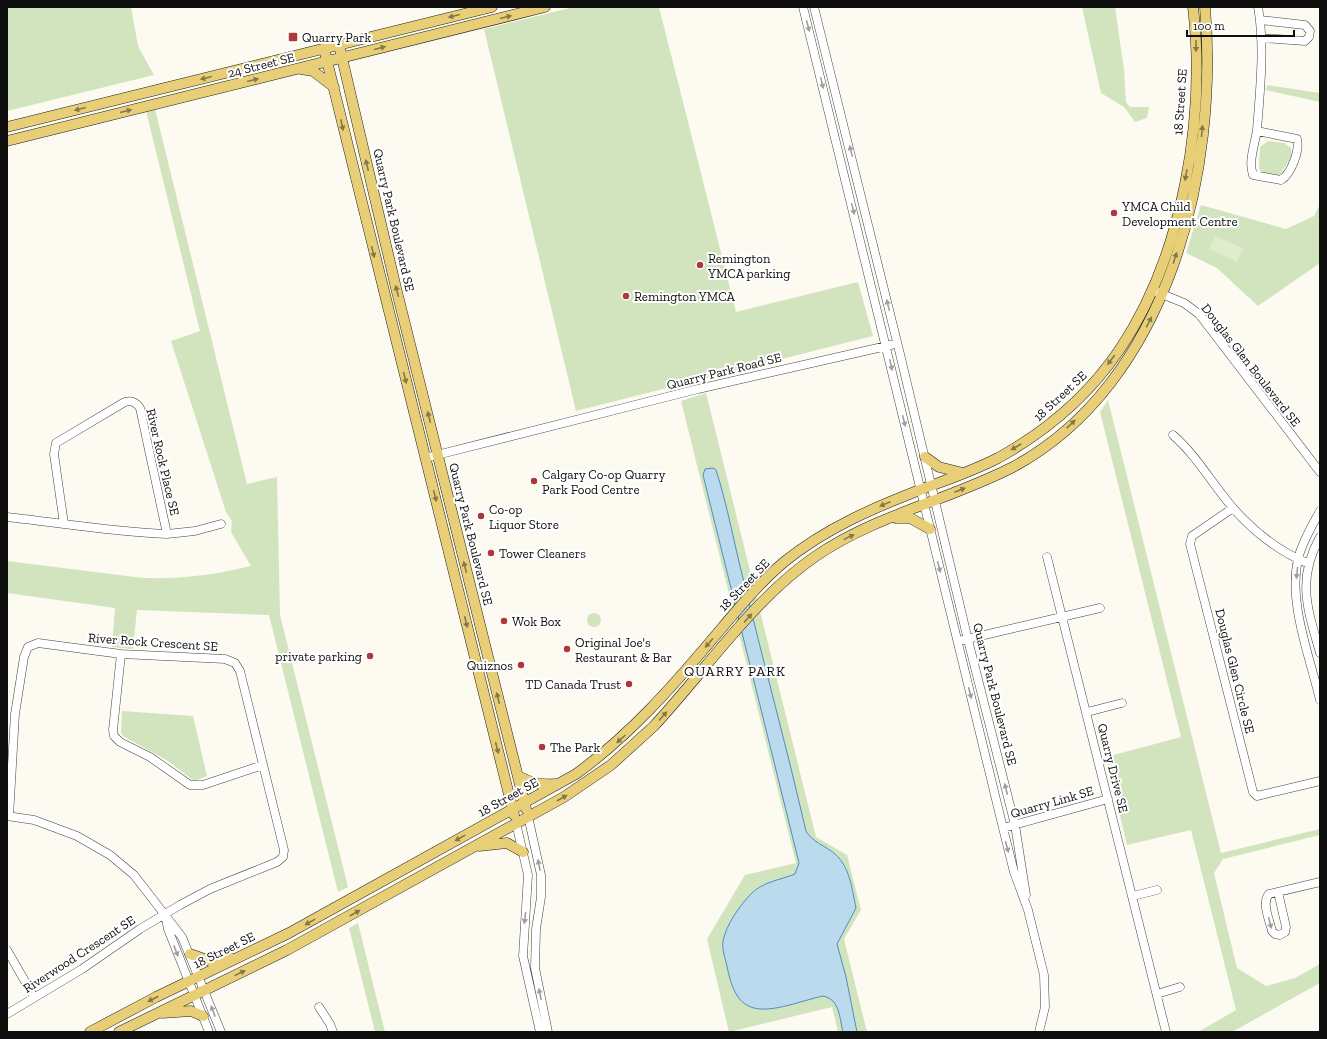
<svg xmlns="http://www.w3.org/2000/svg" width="1327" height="1039" viewBox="0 0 1327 1039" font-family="'Zilla Slab',serif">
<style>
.green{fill:#d1e4be}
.pitch{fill:#e1eccf}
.water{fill:#bcdaee;stroke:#4c8dbc}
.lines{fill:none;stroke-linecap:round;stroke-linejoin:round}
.minor-casing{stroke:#414141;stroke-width:9}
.major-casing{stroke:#1f1f1f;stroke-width:11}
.minor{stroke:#fff;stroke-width:8}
.major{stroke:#e7ce77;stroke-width:10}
.oneway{fill:#857848}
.oneway2{fill:#9f9f9f}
.poi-dot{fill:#ac383b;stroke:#fff;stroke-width:1.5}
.labels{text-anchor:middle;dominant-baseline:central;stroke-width:4;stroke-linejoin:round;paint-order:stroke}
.poi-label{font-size:13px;fill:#0e0e0e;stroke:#fff;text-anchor:start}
.street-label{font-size:13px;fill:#0e0e0e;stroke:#fff}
.neighbourhood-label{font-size:14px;letter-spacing:1px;fill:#0e0e0e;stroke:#fff}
</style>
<rect width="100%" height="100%" fill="#fdfbf1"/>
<path class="green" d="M7,7H131L138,46L154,75L7,111Z
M574,7H659L736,312L858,282L873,336L576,411L484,29Z
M1082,7H1115L1124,70L1126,102L1130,107H1149L1147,118L1135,122L1124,107L1101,93Z
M1267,85L1320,93V102L1266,90Z
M155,109L247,484L277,477L280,615L348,887L338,892L269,615L137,610L133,649L112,647L115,608L7,593V561L143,578C181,579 215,575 251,566L231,532L232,521L226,512L171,341L200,331L146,111Z
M1268,141L1284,143L1291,148L1292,156L1280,175L1263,174L1259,169L1260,147Z
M1320,204V263L1258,306L1217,268L1186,253L1201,205L1286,229L1314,216Z
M706,393L816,837L847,855L861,910L844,939L867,1032H838L832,1007L729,1032L707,939L745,875L796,863L681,401Z
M1108,400L1221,853L1320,829V835L1223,859L1214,873L1237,968L1266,986L1295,978L1318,965L1320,962V983L1232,1032H1198L1236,1010L1191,830L1127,845L1106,757L1181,737L1100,412Z
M587 620a7 7 0 1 1 14 0a7 7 0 1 1-14 0Z
M122,711L193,716L207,776L194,781L168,761L123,736L121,732Z
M358,923L385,1032H375L349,928Z"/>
<path class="pitch" d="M1215,236L1243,248L1237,262L1209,249Z"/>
<path class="water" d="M713,468L716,470C728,507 734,544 744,582C764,665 787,748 806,831C812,842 826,846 835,854C850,867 852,889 856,908L837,944L846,977L857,1032H843C839,1016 840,1000 823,996C804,1000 772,1013 754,1008C734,1003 730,980 726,962C724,955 722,948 723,941C726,925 740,905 751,894C762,882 780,880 795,874L799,863L703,475L705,469Z"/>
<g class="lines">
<g class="minor-casing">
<path id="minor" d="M803,7L1003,828L1014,872L1028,910L1044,975L1045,1007L1039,1032
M814,7L900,354L968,640L1015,825L1026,895
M1260,20L1305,25L1310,31L1309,37L1305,41L1261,38
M1257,131L1297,139C1300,151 1291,174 1281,180L1253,175C1248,161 1255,144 1257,130C1260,90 1265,46 1258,7
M1157,292L1184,303L1199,314L1320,472
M1173,435C1197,456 1212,484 1233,508C1255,533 1278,551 1309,564
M425,458L698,389L891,345
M1233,508L1192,536L1190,544L1253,792L1257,796L1320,781
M1320,511C1312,526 1302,542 1298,559C1288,603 1310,657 1320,700
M7,517C60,523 114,532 167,534L140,408C136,402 130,399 123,403L56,443L54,454L64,524
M167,534L195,531L221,524
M1320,537C1296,580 1308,610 1320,653
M1047,557L1166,1032
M963,640L1100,608
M121,654L113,730L114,736L120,742L150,757L190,785H203L263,765
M1087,712L1122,703
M7,816L34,820L77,836L110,855L134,875L182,937L221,1032
M528,816L541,875V897L536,929L535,968L548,1032
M516,823L528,875L523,956L540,1032
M1003,828L1108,799
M1278,892L1286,927L1285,932L1280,935L1275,934L1272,931C1270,921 1261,903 1269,894L1320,882
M1133,896L1157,890
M165,914L168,929L209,1032
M7,950L34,997
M1157,994L1180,987
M319,1007L330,1024L333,1032
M7,1014L82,969L140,929L180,905L210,889L277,862L283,857L284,850L240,671L235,663L225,659L121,654L38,643L28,647L24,657L15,714L9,816"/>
</g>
<g class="major-casing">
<path id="major" d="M339,45L396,288L526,809
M324,49L514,815
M301,69L313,71L334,87
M7,127L492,7
M7,141L545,7
M925,457L939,467L963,473
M896,518H910L930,529
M518,776C531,783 540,785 555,784
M479,846L507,843L523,852
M190,954L210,961L231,958
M162,1013L191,1011L203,1016
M90,1032L156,997L289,933L576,774C630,735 673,686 715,636C737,610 758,584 784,562C826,528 875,507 925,488C949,479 975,470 998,458C1047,431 1089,395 1120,349C1183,255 1206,118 1193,7
M119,1032L287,950L564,797L611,765L654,726C705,671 754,598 816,556C876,515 949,500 1013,467C1169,383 1219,170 1205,7"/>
</g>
<use href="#minor" class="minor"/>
<use href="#major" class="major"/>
</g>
<defs><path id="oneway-solid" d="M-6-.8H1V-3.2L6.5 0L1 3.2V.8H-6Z"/></defs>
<g class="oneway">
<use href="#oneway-solid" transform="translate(454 16) rotate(166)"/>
<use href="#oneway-solid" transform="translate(506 17) rotate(-14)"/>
<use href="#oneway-solid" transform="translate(1196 46) rotate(89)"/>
<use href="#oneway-solid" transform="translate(380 48) rotate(-15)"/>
<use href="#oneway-solid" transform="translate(206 78) rotate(166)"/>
<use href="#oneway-solid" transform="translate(253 80) rotate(-14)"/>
<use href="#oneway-solid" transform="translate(80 109) rotate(166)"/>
<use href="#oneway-solid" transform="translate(126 111) rotate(-14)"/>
<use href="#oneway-solid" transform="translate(342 125) rotate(78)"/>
<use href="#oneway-solid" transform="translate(1202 131) rotate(-85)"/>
<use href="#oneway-solid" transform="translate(367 165) rotate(-103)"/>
<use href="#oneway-solid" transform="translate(1186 175) rotate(100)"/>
<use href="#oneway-solid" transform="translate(373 252) rotate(76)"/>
<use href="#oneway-solid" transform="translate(1175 258) rotate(-72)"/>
<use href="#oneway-solid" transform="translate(397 291) rotate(-104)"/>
<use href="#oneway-solid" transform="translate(1149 322) rotate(-63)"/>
<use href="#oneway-solid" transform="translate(1111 360) rotate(127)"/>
<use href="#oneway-solid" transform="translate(405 378) rotate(76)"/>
<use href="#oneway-solid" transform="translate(429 417) rotate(-104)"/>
<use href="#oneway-solid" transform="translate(1071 424) rotate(-43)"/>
<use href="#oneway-solid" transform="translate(1016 447) rotate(150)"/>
<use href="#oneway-solid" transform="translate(960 490) rotate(-21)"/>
<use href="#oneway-solid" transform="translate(435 496) rotate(76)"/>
<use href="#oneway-solid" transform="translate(885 504) rotate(158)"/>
<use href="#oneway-solid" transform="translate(849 537) rotate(-26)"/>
<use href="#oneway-solid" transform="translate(465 567) rotate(-104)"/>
<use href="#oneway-solid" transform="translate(748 618) rotate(-48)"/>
<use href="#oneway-solid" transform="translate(466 622) rotate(76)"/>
<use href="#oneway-solid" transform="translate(709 643) rotate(131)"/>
<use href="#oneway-solid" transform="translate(498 698) rotate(-104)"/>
<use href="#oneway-solid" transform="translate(663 716) rotate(-48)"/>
<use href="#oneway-solid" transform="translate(621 739) rotate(138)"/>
<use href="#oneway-solid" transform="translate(497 748) rotate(76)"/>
<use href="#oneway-solid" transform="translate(562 798) rotate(-30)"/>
<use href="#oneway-solid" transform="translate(460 838) rotate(151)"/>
<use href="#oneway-solid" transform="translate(355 913) rotate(-30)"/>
<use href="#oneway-solid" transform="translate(310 922) rotate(151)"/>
<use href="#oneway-solid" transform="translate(240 973) rotate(-26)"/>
<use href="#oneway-solid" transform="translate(153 999) rotate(153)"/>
</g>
<g class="oneway2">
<use href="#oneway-solid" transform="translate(808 26) rotate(75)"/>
<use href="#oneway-solid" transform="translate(822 83) rotate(77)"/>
<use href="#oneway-solid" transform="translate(851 151) rotate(-104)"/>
<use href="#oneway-solid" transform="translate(853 209) rotate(76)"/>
<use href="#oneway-solid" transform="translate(888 305) rotate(-104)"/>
<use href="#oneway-solid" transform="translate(891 365) rotate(77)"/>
<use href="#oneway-solid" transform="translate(904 421) rotate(76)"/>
<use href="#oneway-solid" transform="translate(939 567) rotate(76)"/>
<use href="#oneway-solid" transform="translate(1297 573) rotate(96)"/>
<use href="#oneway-solid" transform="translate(970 693) rotate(76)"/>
<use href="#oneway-solid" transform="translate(1006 789) rotate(-104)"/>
<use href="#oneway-solid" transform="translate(1007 847) rotate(75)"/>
<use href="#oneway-solid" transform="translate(539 865) rotate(-101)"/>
<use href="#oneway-solid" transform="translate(525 918) rotate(97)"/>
<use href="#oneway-solid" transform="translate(1270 923) rotate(76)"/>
<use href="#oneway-solid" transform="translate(176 951) rotate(69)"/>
<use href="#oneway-solid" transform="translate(540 994) rotate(-102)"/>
<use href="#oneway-solid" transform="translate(213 1011) rotate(-111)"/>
</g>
<g class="poi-dot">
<rect x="288" y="32" width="10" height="10" rx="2"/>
<circle cx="1114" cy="213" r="4"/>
<circle cx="700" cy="265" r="4"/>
<circle cx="626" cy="296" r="4"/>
<circle cx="534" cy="481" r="4"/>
<circle cx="481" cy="516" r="4"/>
<circle cx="491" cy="553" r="4"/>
<circle cx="504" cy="621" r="4"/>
<circle cx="567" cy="649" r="4"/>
<circle cx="370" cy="656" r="4"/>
<circle cx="521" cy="665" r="4"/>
<circle cx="629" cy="684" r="4"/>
<circle cx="542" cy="747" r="4"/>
</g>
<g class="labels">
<g class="poi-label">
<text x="302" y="37">Quarry Park</text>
<text x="1122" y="206">YMCA Child<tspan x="1122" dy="15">Development Centre</tspan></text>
<text x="708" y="258">Remington<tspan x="708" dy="15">YMCA parking</tspan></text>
<text x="634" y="296">Remington YMCA</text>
<text x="542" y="474">Calgary Co-op Quarry<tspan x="542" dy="15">Park Food Centre</tspan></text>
<text x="489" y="509">Co-op<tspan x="489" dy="15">Liquor Store</tspan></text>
<text x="499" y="553">Tower Cleaners</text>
<text x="512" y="621">Wok Box</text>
<text x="575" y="642">Original Joe's<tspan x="575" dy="15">Restaurant &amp; Bar</tspan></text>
<text x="362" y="656" text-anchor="end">private parking</text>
<text x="513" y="665" text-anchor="end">Quiznos</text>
<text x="621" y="684" text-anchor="end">TD Canada Trust</text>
<text x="550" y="747">The Park</text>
</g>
<g class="street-label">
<text transform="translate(261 65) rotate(-14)">24 Street SE</text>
<text transform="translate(1180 102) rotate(-86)">18 Street SE</text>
<text transform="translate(394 220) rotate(77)">Quarry Park Boulevard SE</text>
<text transform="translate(1251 365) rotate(52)">Douglas Glen Boulevard SE</text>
<text transform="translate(724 371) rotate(-14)">Quarry Park Road SE</text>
<text transform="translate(1060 396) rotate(-43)">18 Street SE</text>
<text transform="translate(163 462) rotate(77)">River Rock Place SE</text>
<text transform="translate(471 534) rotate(76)">Quarry Park Boulevard SE</text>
<text transform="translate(744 585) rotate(-46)">18 Street SE</text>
<text transform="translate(153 642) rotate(4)">River Rock Crescent SE</text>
<text transform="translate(1235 671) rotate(76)">Douglas Glen Circle SE</text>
<text transform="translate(995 694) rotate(76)">Quarry Park Boulevard SE</text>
<text transform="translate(1113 768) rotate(76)">Quarry Drive SE</text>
<text transform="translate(508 797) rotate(-29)">18 Street SE</text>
<text transform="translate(1052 802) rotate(-16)">Quarry Link SE</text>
<text transform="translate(224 950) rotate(-26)">18 Street SE</text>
<text transform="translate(79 954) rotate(-33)">Riverwood Crescent SE</text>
</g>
<g class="neighbourhood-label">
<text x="735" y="671">QUARRY PARK</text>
</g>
</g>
<rect width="1327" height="1039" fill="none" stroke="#0e0e0e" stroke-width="16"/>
<path d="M1187 30v6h107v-6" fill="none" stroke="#0e0e0e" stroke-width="2"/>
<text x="1193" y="30" font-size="12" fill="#0e0e0e" stroke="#ffffff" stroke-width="3" paint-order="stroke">100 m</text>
</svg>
